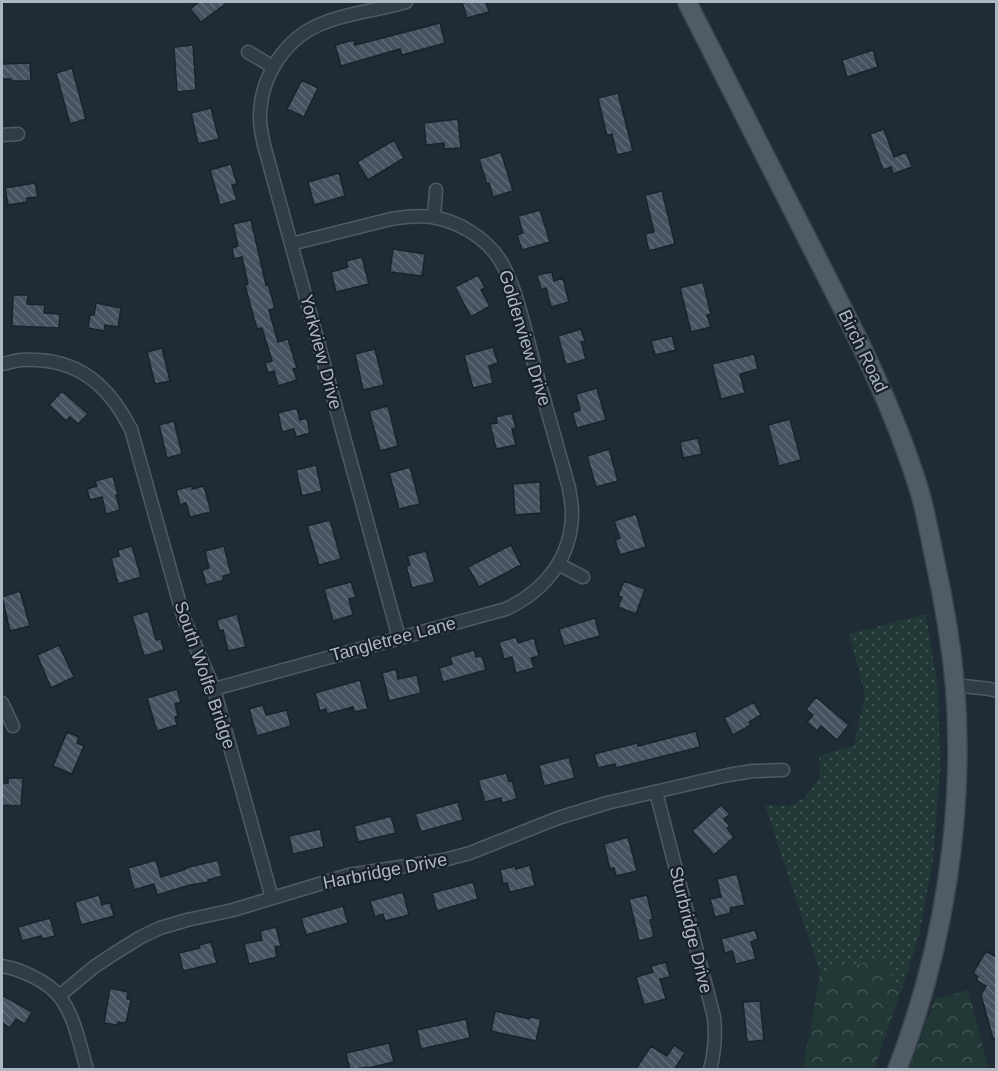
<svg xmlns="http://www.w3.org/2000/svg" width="998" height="1071" viewBox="0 0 998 1071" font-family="Helvetica,sans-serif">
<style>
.green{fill:url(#green-dots)}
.forest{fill:url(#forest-crowns)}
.building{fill:url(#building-back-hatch);stroke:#1a232c;stroke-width:1.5}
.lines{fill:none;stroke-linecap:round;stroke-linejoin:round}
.street-casing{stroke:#505a64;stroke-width:15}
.primary-casing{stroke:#3c454f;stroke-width:21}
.street{stroke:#323c46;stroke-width:12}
.primary{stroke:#505b66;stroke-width:18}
.labels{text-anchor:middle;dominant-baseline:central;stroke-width:4.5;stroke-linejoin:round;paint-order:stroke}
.street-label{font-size:18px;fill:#acb7c3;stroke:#18212a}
</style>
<defs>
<pattern id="green-dots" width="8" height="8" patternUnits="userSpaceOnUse" patternTransform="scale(1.5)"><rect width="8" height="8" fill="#223837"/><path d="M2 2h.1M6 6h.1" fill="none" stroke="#3f5352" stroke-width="1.8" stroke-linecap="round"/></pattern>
<pattern id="forest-crowns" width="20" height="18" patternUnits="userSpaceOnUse" patternTransform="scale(1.5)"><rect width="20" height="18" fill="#223837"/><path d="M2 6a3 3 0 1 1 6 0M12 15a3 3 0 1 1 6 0" fill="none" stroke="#3f5352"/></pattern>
<pattern id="building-back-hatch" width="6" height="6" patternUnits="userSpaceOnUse" patternTransform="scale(1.5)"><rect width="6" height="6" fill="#45525f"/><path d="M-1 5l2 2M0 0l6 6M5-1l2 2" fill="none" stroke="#5d6974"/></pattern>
</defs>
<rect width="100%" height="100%" fill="#1f2b35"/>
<path class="green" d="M926,614L938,689L940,766L933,860L919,936L901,992L881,959L820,972L765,805L789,806L806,797L820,776L819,756L854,745L865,695L849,634Z"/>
<path class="forest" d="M881,959L901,992L874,1069H803L820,972Z
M968,990L989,1069H909L935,999Z"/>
<path class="building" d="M199,2H228L201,22L190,9Z
M462,2H486L489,12L467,18Z
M440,23L445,43L402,55L400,49L341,66L335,45L354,40L355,45Z
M193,45L196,90L177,92L174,47Z
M873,50L878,67L847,77L842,60Z
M30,63L31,81H11V79H2V64Z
M72,68L86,119L70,124L56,73Z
M302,80L318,88L304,117L287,109Z
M618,93L633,151L617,155L612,134L607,136L598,98Z
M211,108L219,139L198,144L191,113Z
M458,119L461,148L444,149V143L426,145L424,123Z
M884,129L894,157L906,152L912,167L893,174L891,167L883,170L870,134Z
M394,140L404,158L368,180L357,162Z
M501,152L513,191L493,197L489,183L487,184L479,159Z
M231,164L237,184L232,185L237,200L220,205L210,170Z
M339,173L345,196L314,205L308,182Z
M35,183L38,197L27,198V202L8,205L5,188Z
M662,191L675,244L649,251L645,234L654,232L645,195Z
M540,210L550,242L522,250L517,235L523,233L518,216Z
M251,220L266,285L268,284L275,308L269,310L278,342L288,339L297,368L293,369L297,380L278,386L274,371L268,373L265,363L272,361L262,328L257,329L251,308L245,285L248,284L242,257L234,259L232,248L238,246L233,224Z
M393,249L425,254L422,276L390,272Z
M362,257L369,284L336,292L331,272L348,267L346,261Z
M552,272L554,281L563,278L569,302L551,307L546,288L541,290L537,275Z
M478,275L485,288L481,290L490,306L471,317L455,287Z
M703,282L711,314L707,315L711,327L691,332L680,288Z
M13,295H28L27,304L45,305L44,313L60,314L59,328L12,326Z
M96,303L121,308L118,327L105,325L104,331L88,328L90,315H94Z
M581,329L585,341L581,342L586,359L566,365L558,336Z
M672,336L676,350L655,355L651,341Z
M493,347L498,363L489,366L493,383L473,388L464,355Z
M162,348L170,381L155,384L147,352Z
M375,349L384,385L363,390L355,354Z
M754,354L758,369L740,374L745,393L721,399L712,364Z
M597,388L606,420L577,428L572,413L580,410L576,394Z
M62,391L88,414L78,424L70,417L66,421L49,405Z
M388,406L398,446L380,451L369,411Z
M297,408L300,420L307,418L310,433L296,437L294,429L282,432L278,413Z
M512,413L516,428L512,429L516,445L496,449L490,424L497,423L496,417Z
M790,419L801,460L779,466L768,425Z
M174,421L182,454L167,458L159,425Z
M698,438L702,454L683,458L680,442Z
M609,449L618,481L596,487L587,456Z
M316,465L322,491L302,496L296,470Z
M410,467L420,504L399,509L389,473Z
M113,476L118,495H116L120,510L106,514L102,497L90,500L87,489L97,486L95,481Z
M540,482L541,513L515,515L513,484Z
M192,486V489L204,486L211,512L190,517L186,503L180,505L176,490Z
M636,514L646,547L620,555L615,540L620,538L614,521Z
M330,520L341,559L319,565L307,526Z
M511,545L521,565L479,587L468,567Z
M132,546L141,577L118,584L111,558L119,556L118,550Z
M224,546L231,574L223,576L224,580L206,585L202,570L209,568L205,551Z
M426,551L435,582L412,588L406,566L410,565L407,556Z
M624,581L645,589L636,614L618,607L622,597L618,596Z
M351,582L356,597L349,599L353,615L333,621L324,589Z
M20,591L30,626L10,631L2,597Z
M148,611L156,640L161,639L164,650L144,656L132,616Z
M237,614L246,647L228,651L223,630L219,631L217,620Z
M595,618L600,636L564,646L559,629Z
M516,637L518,643L534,638L539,656L531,658L534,668L516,673L512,657L504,659L499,642Z
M59,645L74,677L51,688L37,655Z
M474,650L476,657L482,656L486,670L443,682L439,668L452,664L450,657Z
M396,669L398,679L417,675L421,693L389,701L382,673Z
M360,680L368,709L354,712L353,707L327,714L326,709L320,711L315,693Z
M177,689L181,702L175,704L178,716L175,717L177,725L157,731L147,698Z
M816,697L849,725L837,740L821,726L817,731L807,722L813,715L806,709Z
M754,702L761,715L749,722L751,725L733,735L724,718Z
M263,705L266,715L287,710L291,726L257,736L249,709Z
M696,731L700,747L616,768L615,764L598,768L594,754L637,743L638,746Z
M67,732L79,737L77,743L84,746L72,774L53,766Z
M569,757L575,778L544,786L539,765Z
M506,773L509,781L512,780L517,799L502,803L501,798L485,802L478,780Z
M8,778H23L21,806L2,805V783H8Z
M458,802L463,820L421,832L415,814Z
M721,805L730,814L724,819L730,826L727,828L734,837L714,855L692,831Z
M391,816L396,833L358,842L354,826Z
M320,829L324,847L293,854L289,836Z
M628,837L637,871L616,876L614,868L610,869L604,844Z
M156,860L161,877L186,869L185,868L218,860L222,876L208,880L209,882L190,885L157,895L154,884L134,890L128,868Z
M530,865L535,886L510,892L507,883H503L500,870L515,866L516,869Z
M737,874L745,905L730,908L731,913L715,917L710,899L721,897L717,879Z
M473,882L478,899L437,911L432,893Z
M403,892L409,915L385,921L383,914L375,917L370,901Z
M99,895L102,905L110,902L114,916L81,925L75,902Z
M647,895L653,919L650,920L654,937L639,941L629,899Z
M343,906L348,923L306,935L301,918Z
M50,918L55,936L42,939L41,936L22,941L18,927Z
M276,927L281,946L275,947L277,957L249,964L244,944L262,940L260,931Z
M755,930L758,939L751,942L756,959L736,964L732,951L725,953L721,939Z
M211,942L217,963L183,971L179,953L200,948L199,945Z
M986,951L996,957V1038L993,1039L981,995L986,986L976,980L978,977L973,973Z
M666,962L670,977L660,979L666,999L644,1005L636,977L653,972L651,966Z
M110,988L128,992L127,999L131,1000L126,1023L118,1022L117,1025L104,1023Z
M2,995L32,1012L25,1024L16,1019L10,1028L2,1023Z
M760,1001L764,1040L747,1042L743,1002Z
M495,1011L529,1019L530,1017L541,1019L536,1041L491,1031Z
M466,1019L470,1038L421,1049L417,1030Z
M389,1043L394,1062L368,1068L367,1067L350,1070L346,1053Z
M674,1045L685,1053L674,1070H635L651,1046L667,1056Z"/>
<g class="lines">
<g class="street-casing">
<path id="street" d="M248,52L273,67
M2,135L18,134
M434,217L436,190
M2,364C7,363 14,361 20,360C29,359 39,360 48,361C89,367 113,394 131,429L184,619L214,689L272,898
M558,564L583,577
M399,638L264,145C262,136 260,127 260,118C260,76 286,36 326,22C351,12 380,10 406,2
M955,685L990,689L996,691
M214,689L506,609C546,590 572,557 572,512C572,504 570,496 569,488C557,446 545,403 533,360C525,330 516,286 500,260C486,238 458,221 432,217C418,215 405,217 391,219L291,244
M2,703L13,726
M656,792L714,1017C716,1036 715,1051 710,1070
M2,966C20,969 47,981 59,996C75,1016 80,1046 87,1070
M59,996L94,967L115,953L141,937L160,928L187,920L233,910L349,875L444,860L470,853L558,818L607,803L728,775L753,771L783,770"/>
</g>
<g class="primary-casing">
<path id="primary" d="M687,2C729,84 771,167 813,250C844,311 876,372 900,435C908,456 916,478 922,500C927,520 931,541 935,561C944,602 951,643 955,685C965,814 944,949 897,1070"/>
</g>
<use href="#street" class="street"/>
<use href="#primary" class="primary"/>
</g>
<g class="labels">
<g class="street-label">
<text transform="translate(525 338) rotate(73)">Goldenview Drive</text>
<text transform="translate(863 351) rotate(64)">Birch Road</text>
<text transform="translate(321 352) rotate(75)">Yorkview Drive</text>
<text transform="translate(393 639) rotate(-15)">Tangletree Lane</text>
<text transform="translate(205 675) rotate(71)">South Wolfe Bridge</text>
<text transform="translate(385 871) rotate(-11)">Harbridge Drive</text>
<text transform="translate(691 930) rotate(76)">Sturbridge Drive</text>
</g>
</g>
<rect width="998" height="1071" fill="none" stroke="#acb7c3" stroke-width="6"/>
</svg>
